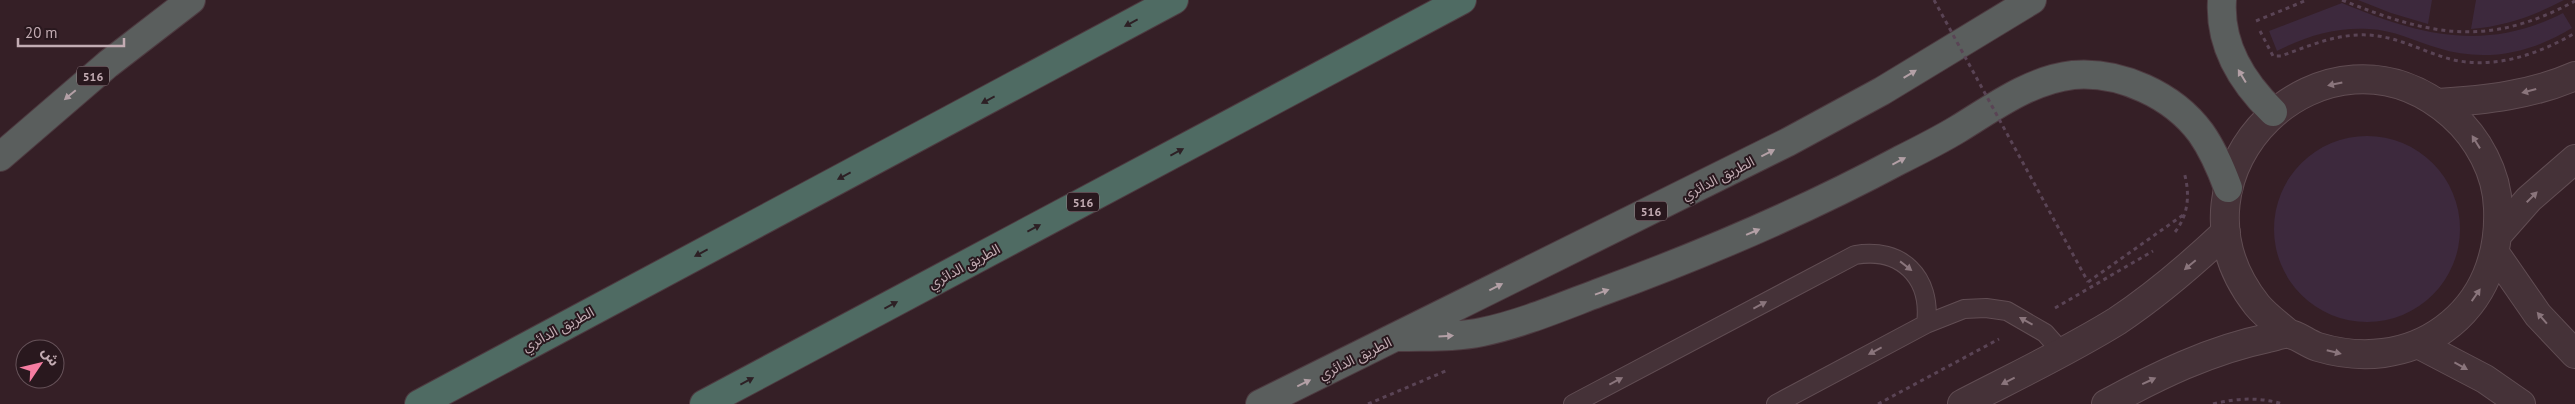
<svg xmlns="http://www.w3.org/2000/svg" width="2575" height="404" viewBox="0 0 2575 404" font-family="'PT Sans','Noto Sans Arabic',sans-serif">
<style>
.green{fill:#3d293d}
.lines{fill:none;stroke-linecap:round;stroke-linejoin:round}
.service-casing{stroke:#614d53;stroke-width:20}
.tertiary-casing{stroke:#614d53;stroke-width:30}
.trunk-casing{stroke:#4d3a40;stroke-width:30}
.motorway-casing{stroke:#4d3a40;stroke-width:30}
.path{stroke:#5a4455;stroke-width:3;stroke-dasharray:4 4;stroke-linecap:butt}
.service{stroke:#453238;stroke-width:18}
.tertiary{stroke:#453238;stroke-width:28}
.trunk{stroke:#5a5e5d;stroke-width:28}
.motorway{stroke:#4f6b63;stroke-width:28}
.path-bridge{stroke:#5a4455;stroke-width:3;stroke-dasharray:4 4;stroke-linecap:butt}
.oneway{fill:#2d2025}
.oneway2{fill:#b3a0a6}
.oneway3{fill:#8a757c}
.labels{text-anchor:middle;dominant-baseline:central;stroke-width:4;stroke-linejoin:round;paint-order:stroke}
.shield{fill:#29181e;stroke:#958086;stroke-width:1}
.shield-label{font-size:12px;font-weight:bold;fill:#c3acb3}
.street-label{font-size:14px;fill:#c3acb3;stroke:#29181e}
</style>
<rect width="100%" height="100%" fill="#351f26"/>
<path class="green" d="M2358,0H2432L2428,24L2391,13Z
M2476,0H2564C2534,16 2505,26 2471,29Z
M2342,3C2418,35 2486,53 2563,13L2572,28C2531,53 2485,63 2438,48C2414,41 2394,30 2369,29C2336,27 2306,36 2277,51L2269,31Z
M2274 229a93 93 0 1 1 186 0a93 93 0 1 1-186 0Z"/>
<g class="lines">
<g class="service-casing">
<path id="service" d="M1573,404L1855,255C1901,247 1932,277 1926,324
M1776,404L1926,324L1964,309L1986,308L2007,311L2045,333L2062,352"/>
</g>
<g class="tertiary-casing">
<path id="tertiary" d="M2438,103C2485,100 2532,95 2575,76
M2499,233L2529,199L2575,159
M2495,253L2538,315L2575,354
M2418,344L2485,379L2521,404
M1962,404C2014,377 2067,352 2117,321C2156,295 2192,264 2226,232
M2106,404C2157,376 2210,350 2268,338C2274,337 2283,333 2289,334C2298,335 2308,344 2318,347C2361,360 2407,356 2444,329C2484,300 2500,255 2498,208C2497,173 2478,138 2452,115C2327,5 2152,172 2257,305C2266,316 2279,325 2289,334"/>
</g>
<g class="trunk-casing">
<path id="trunk" d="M2222,0C2219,45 2242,82 2273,112
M0,157L108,64L191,0
M1398,337C1426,336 1454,338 1482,332C1521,324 1561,307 1598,293C1702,255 1803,212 1900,160C1920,150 1940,140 1958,129C1994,107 2030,80 2073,75C2120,71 2173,95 2201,133C2213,150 2221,169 2228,188
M1260,404L1788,142L1882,91L2032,0"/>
</g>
<g class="motorway-casing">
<path id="motorway" d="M419,404L1174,0
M704,404L1462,0"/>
</g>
<path class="path" d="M2342,0C2431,36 2488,48 2575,1
M2256,21L2307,0
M2260,31L2273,56H2281C2306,47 2331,36 2358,35C2394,33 2421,52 2454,60C2496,69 2539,54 2575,33
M2175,232C2189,214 2190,193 2184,172
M2088,282L2183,215
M2055,308L2153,251
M1368,404L1448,370
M1878,404L1999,339
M2213,404C2237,398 2259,397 2283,404"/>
<use href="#service" class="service"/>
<use href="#tertiary" class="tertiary"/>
<use href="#trunk" class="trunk"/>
<use href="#motorway" class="motorway"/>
<path class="path-bridge" d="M1934,0L2088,282"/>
</g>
<defs><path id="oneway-solid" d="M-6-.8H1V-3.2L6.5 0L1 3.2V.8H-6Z" transform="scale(1.25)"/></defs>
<g class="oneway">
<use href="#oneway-solid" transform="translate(1131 23) rotate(152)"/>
<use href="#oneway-solid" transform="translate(988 100) rotate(152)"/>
<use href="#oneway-solid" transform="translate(1177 152) rotate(-28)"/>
<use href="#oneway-solid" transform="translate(844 176) rotate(152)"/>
<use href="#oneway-solid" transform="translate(1034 228) rotate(-28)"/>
<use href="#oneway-solid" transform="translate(701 253) rotate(152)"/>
<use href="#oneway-solid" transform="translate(891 305) rotate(-28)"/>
<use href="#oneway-solid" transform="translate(747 381) rotate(-28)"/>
</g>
<g class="oneway2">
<use href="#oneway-solid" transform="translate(1910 74) rotate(-31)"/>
<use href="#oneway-solid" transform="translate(2242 76) rotate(-121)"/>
<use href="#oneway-solid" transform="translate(70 95) rotate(140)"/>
<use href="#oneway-solid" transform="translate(1768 153) rotate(-27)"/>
<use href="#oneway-solid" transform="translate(1899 161) rotate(-28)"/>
<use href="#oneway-solid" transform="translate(1753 232) rotate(-23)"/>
<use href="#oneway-solid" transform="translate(1496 287) rotate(-27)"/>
<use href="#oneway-solid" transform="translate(1602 292) rotate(-20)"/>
<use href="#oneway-solid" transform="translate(1446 336) rotate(-3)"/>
<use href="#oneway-solid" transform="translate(1304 383) rotate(-26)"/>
</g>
<g class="oneway3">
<use href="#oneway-solid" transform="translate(2335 84) rotate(168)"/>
<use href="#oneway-solid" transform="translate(2529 91) rotate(165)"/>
<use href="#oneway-solid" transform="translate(2476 142) rotate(-122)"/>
<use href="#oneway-solid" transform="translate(2532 197) rotate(-45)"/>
<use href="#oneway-solid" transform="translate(2190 265) rotate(140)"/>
<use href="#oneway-solid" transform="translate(1906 266) rotate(38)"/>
<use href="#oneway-solid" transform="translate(2476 295) rotate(-55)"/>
<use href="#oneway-solid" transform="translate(1760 305) rotate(-28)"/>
<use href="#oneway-solid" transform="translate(2542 318) rotate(-131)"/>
<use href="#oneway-solid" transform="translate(2026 321) rotate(-151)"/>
<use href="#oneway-solid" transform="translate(1875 351) rotate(152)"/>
<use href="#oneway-solid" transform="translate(2334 352) rotate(14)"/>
<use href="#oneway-solid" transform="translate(2461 366) rotate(29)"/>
<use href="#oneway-solid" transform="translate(1616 381) rotate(-28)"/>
<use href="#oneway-solid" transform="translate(2008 381) rotate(153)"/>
<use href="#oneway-solid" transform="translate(2149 381) rotate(-25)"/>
</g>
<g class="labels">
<g class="shield">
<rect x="77" y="66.5" width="32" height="19" rx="4"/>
<rect x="1067" y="192.5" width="32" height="19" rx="4"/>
<rect x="1635" y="201.5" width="32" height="19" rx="4"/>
</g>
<g class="shield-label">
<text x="93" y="76">516</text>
<text x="1083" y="202">516</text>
<text x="1651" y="211">516</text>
</g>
<g class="street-label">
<text transform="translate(1718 178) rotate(-27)">الطريق الدائري</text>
<text transform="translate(964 266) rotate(-28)">الطريق الدائري</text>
<text transform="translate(558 329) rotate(-28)">الطريق الدائري</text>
<text transform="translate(1355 358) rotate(-26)">الطريق الدائري</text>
</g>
</g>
<g transform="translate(40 364) rotate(55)"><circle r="24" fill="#29181e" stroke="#67535a"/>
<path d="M0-4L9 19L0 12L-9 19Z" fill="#f67da2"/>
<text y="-8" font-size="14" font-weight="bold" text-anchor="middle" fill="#c3acb3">ش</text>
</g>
<path d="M18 38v8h106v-8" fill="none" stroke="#c3acb3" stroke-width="2.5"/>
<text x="25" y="38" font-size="15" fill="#c3acb3" stroke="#29181e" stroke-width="4" paint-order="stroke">20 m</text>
</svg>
